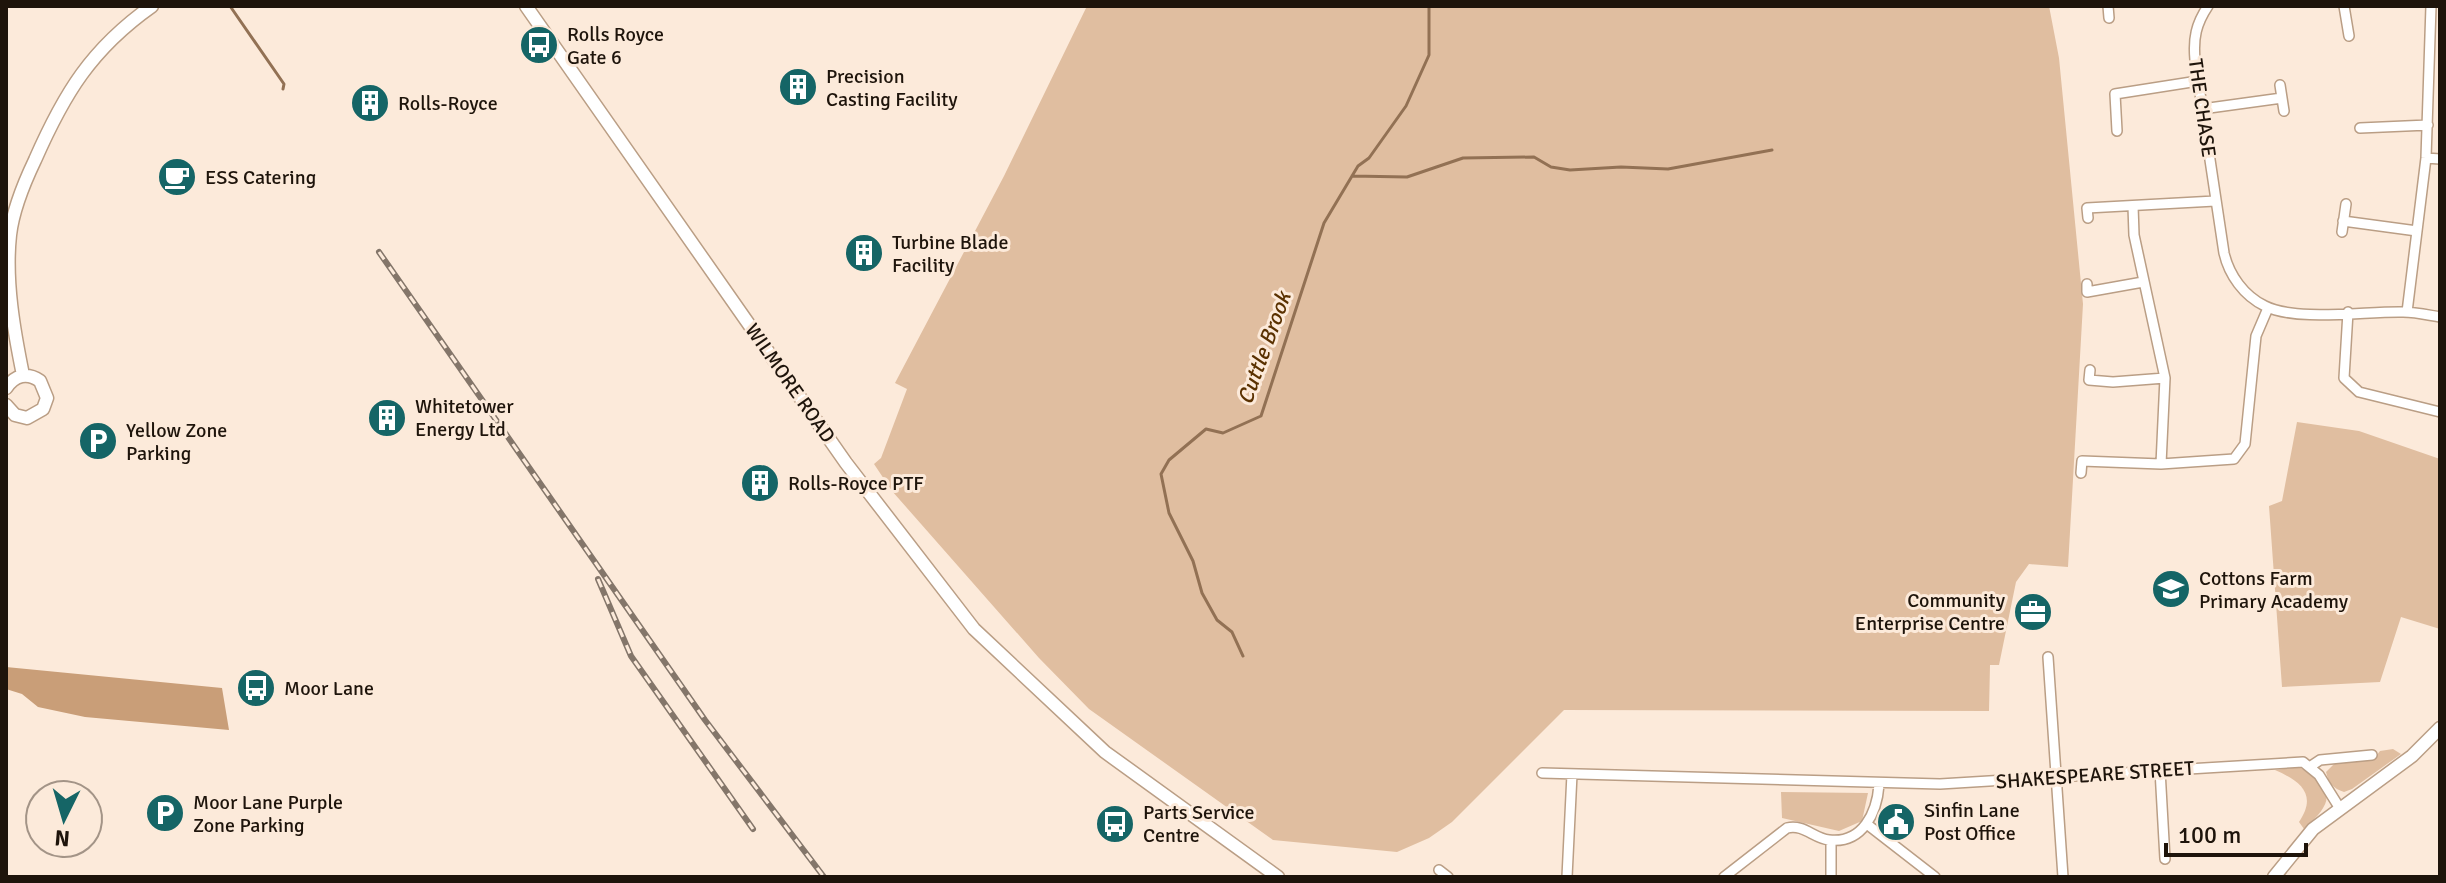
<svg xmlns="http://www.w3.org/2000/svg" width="2446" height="883" viewBox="0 0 2446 883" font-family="Signika,sans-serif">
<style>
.green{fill:#e0bea0}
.forest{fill:#c99e78}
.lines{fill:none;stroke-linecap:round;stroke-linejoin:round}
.stream{stroke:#927154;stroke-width:3}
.minor-casing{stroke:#ba9e85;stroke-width:12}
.tertiary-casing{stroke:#ba9e85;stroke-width:15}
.minor{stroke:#fff;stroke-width:9}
.tertiary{stroke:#fff;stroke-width:12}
.rail-casing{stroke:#84766a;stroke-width:6}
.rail{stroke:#fceada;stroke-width:3;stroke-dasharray:9;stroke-linecap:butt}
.labels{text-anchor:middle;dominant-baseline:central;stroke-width:6;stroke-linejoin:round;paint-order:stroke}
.poi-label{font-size:20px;fill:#1e140b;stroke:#fceada;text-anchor:start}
.street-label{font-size:20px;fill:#1e140b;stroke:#fceada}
.water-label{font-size:22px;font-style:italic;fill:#5a3100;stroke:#fceada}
</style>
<rect width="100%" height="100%" fill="#fceada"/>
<path class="green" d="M1087,6H2049L2059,58L2083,304L2068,567L2029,564L2016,582L1999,665H1990L1989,711L1564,710L1452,822L1429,838L1397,852L1273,840L1089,709L1039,658L892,491L874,464L881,458L907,389L895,383L1004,176Z
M2297,422L2359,431L2440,459V629L2401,617L2380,682L2282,687L2269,506L2282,501Z
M2393,749L2401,754L2352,789L2344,792C2333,788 2329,784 2326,772L2335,763L2373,760L2380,751Z
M2299,767C2336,790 2334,802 2304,829L2299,822C2318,794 2300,781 2275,770Z
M1781,792L1868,793L1862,821L1839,831L1782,818Z"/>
<path class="forest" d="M6,667L222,688L229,730L85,717L38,707L22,694L6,689Z"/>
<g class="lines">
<path class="stream" d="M230,6L284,84L283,89
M1352,176L1407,177L1463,158L1534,157L1551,167L1570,170L1621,167L1668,169L1772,150
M1243,656L1232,632L1217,620L1202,593L1193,561L1169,513L1161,474L1169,460L1206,429L1223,433L1261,416L1324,223L1358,166L1369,158L1406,106L1429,55V6"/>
<g class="minor-casing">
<path id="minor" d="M2108,6L2109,18
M2208,6C2196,24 2193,38 2195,60L2224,253C2229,275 2244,296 2265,306C2297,322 2366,311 2403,312C2415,312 2428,315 2440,317
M2344,6L2349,36
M2280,85L2284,111
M2202,109L2282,98
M2360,128L2428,125
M2117,131L2115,94L2198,81
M2426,158L2440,159
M2133,206L2134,235L2165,378L2161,464
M2088,218L2087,208L2215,201
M2343,221L2417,231
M2342,232L2346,204
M2087,284V292L2143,282
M2348,312L2344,378L2359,392L2440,412
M2407,312L2426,158L2431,6
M2090,370L2089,380L2113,382L2165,378
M2081,473L2082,461L2161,464L2234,459L2245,444L2256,336L2268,308
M2048,657L2063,877
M2311,766L2320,760L2372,755
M2160,770L2165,859
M1542,773L1940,784L2303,762L2319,775L2339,807
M1868,825L1935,877
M1831,841V877
M1439,870L1448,877
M1567,877L1572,774
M1724,877L1787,828C1804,824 1813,838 1829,840C1863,844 1877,812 1879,785"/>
</g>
<g class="tertiary-casing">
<path id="tertiary" d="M526,6L846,463L974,629L1105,752L1278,877
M23,375C14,331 5,281 10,235C13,209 24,183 35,160C64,94 91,49 152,6
M6,388C15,375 27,372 40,381L47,398L43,409L27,418L15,415L6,405
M2274,877L2313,829L2412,756L2440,728"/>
</g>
<use href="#minor" class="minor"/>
<use href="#tertiary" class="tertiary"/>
<g class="rail-casing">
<path id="rail" d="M379,252L705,720L824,877
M598,579L631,656L753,829"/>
</g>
<use href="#rail" class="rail"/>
</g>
<defs>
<g id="bus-disc" transform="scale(2)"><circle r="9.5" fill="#156566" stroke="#fceada"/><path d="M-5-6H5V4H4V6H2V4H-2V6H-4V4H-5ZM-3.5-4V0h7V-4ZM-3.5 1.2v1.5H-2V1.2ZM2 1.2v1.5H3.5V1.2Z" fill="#fff"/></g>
<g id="building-disc" transform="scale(2)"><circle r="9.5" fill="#156566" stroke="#fceada"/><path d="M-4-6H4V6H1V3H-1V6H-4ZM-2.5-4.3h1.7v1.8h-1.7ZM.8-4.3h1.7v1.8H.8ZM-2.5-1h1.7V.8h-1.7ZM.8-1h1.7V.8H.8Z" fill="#fff"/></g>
<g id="cafe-disc" transform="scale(2)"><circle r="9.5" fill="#156566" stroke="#fceada"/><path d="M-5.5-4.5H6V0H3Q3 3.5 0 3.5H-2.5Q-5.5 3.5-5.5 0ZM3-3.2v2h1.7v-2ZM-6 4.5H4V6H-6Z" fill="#fff"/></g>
<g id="parking-disc" transform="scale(2)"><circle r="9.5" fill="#156566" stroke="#fceada"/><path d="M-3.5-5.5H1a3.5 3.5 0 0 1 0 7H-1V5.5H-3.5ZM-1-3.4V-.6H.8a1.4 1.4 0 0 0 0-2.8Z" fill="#fff"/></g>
<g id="school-disc" transform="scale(2)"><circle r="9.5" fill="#156566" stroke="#fceada"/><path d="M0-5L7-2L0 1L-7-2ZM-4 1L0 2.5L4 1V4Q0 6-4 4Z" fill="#fff"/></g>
<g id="office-disc" transform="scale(2)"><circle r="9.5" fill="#156566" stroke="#fceada"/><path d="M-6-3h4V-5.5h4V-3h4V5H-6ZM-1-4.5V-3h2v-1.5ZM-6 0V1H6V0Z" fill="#fff"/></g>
<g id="civic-disc" transform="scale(2)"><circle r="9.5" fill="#156566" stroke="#fceada"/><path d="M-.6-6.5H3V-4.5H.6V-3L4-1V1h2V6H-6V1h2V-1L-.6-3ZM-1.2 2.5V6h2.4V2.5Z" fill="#fff"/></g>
</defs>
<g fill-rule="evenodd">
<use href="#bus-disc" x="539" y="45"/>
<use href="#building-disc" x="798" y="87"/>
<use href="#building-disc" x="370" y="103"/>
<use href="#cafe-disc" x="177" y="177"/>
<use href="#building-disc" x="864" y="253"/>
<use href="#building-disc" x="387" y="418"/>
<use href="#parking-disc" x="98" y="441"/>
<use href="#building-disc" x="760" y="483"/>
<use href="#school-disc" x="2171" y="589"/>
<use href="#office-disc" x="2033" y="612"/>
<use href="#bus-disc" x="256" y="688"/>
<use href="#parking-disc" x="165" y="813"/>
<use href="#civic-disc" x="1896" y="822"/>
<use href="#bus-disc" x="1115" y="824"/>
</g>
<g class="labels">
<g class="poi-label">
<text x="567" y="34">Rolls Royce<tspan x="567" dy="23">Gate 6</tspan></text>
<text x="826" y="76">Precision<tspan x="826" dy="23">Casting Facility</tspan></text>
<text x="398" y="103">Rolls-Royce</text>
<text x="205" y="177">ESS Catering</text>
<text x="892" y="242">Turbine Blade<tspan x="892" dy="23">Facility</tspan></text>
<text x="415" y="406">Whitetower<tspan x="415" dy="23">Energy Ltd</tspan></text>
<text x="126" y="430">Yellow Zone<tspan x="126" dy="23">Parking</tspan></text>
<text x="788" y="483">Rolls-Royce PTF</text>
<text x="2199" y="578">Cottons Farm<tspan x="2199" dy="23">Primary Academy</tspan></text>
<text x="2005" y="600" text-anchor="end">Community<tspan x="2005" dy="23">Enterprise Centre</tspan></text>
<text x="284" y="688">Moor Lane</text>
<text x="193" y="802">Moor Lane Purple<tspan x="193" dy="23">Zone Parking</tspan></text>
<text x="1924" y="810">Sinfin Lane<tspan x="1924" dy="23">Post Office</tspan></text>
<text x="1143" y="812">Parts Service<tspan x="1143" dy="23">Centre</tspan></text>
</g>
<g class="street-label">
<text transform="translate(2202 108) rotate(82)">THE CHASE</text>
<text transform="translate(790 383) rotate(55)">WILMORE ROAD</text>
<text transform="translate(2095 775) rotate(-4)">SHAKESPEARE STREET</text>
</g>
<g class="water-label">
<text transform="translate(1264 348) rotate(-70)">Cuttle Brook</text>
</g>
</g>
<rect width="2446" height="883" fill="none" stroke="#1e140b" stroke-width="16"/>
<g transform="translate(64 819) rotate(185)"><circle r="38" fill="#fceada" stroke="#a39487" stroke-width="2"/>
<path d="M0-6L14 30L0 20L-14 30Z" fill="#156566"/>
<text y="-12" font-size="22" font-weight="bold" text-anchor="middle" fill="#1e140b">N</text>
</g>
<path d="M2166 843v12h140v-12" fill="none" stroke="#1e140b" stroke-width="4"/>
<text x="2178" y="843" font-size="24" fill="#1e140b" stroke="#fceada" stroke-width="6" paint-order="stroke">100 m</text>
</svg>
